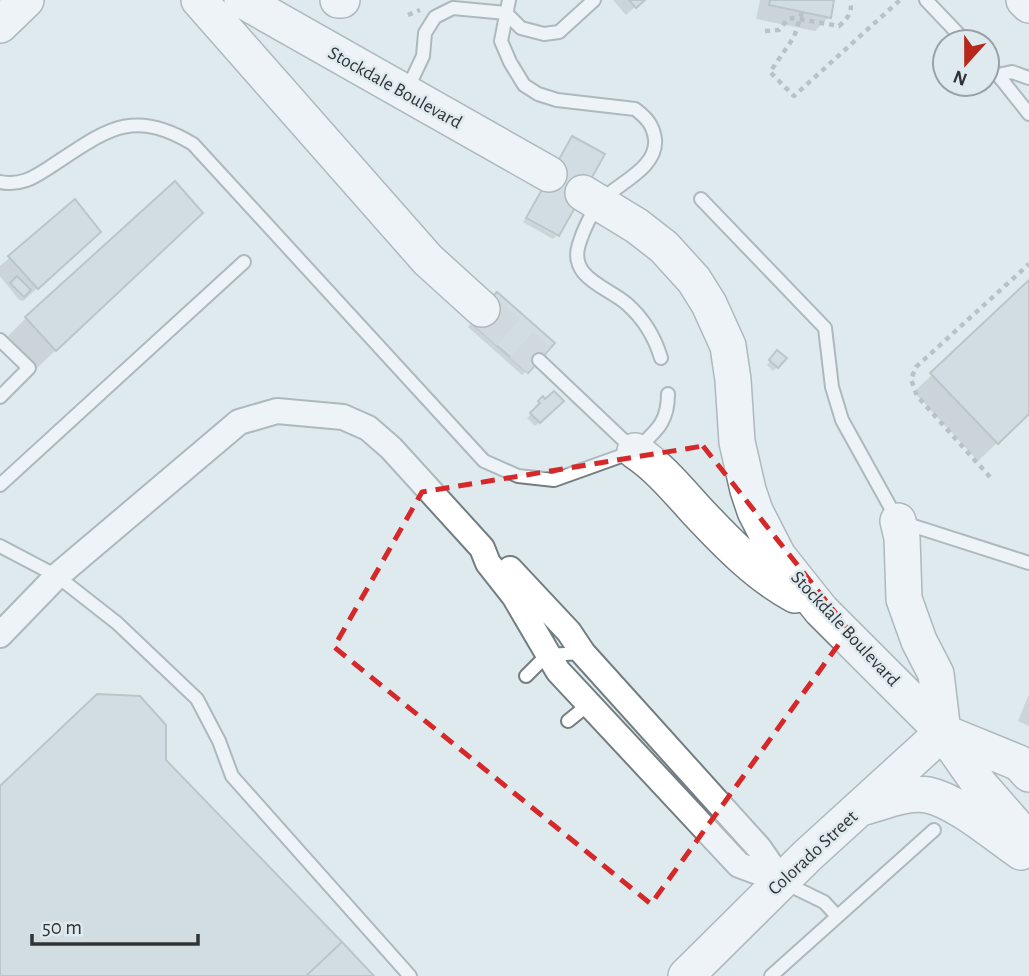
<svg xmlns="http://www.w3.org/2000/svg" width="1029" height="976" viewBox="0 0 1029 976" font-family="'Alegreya Sans',sans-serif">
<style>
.shadow{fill:#0003}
.building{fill:#c4cfd4;stroke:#909b9f;stroke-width:2}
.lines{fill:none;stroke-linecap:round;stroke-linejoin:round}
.secondary-tunnel{stroke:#bcc6ca;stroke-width:35;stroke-dasharray:35 18;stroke-linecap:butt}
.service-casing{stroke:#737e82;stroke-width:16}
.minor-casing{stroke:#737e82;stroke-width:28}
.secondary-casing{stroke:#737e82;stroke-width:38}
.path{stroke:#8b9396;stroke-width:4.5;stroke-dasharray:5 5;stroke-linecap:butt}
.service{stroke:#fff;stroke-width:12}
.minor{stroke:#fff;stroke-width:24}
.secondary{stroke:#fff;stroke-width:35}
.marked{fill:none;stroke:#d62828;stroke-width:5;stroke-dasharray:14 9;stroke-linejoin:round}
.labels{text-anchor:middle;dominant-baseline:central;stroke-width:5;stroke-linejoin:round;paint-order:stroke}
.street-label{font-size:19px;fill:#303436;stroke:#dfeaef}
</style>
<rect width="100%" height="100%" fill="#dfeaef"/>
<path class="shadow" d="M613,0H643L626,15Z
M760,0H833L829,17L815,31L756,19Z
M75,202L85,246L23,301L19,300L0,276V266Z
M525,219L556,236L553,239L523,222Z
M182,231L37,368L8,336L26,318Z
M1029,282V413L978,461L914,392Z
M497,294L552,343L522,375L468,327Z
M773,357L777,367L773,371L767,365Z
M543,398L545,401H562L535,426L527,418L537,408L535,406Z
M1029,694V726L1018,721Z"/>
<path class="building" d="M629,0H645L636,8Z
M770,0H834L831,18L769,5Z
M572,136L605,154L559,236L526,218Z
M175,181L203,213L56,351L25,317Z
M75,199L101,232L38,289L8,256Z
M17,276L31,290L24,297L10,283Z
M1029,280V414L998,444L930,373Z
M497,292L555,343L528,373L470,322Z
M777,350L787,358L778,368L769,360Z
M554,391L564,401L540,423L530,413L540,403L538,401L543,396L545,399Z
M97,694L140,696L166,725V760L342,942L306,976H0V786Z
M342,942L374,976H306Z"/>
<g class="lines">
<path class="secondary-tunnel" d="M482,309L539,360"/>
<g class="service-casing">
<path id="service" d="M509,0L501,41L510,62L524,85L538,94L557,100L635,109C647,118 653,125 655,139C658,168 618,183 601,201C592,211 583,231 579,244C568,278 608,287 627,304C644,319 655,338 661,358
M926,0L966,42
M987,64L998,75L1012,72L1029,78
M998,75L1029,114
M406,92L423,56L425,33L435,17L453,8L506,13L521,28L544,34L559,32L594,0
M0,182C21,186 33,178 50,167C104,132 131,106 193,144L484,461L518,476L554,480L635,451L539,360
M701,199L825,328L832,387L842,420L898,521L1029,563
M0,340L29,368L0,397
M637,449C657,430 668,422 668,394
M0,485L244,262
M0,546L57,576L117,623L197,699L219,741L232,776L410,976
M526,676L547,655L583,653
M568,721L589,704
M785,883L824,902L837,916
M771,976L934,830"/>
</g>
<g class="minor-casing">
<path id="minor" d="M510,569L569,632L583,653L759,848L782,881
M0,635L57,576L239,422L277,411L343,417L368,428L391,448L482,548L488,563L514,596L558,671L739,865L782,881"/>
</g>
<g class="secondary-casing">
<path id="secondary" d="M199,0L428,260L482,309
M242,0L549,174
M338,0H342
M1024,0L1029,5
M0,25L26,0
M583,193L637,226L664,247L694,280L709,304L728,346L733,380L737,442L748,490L755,511L778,556L821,610L943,732L980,785L1029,841
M635,451C659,467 677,489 697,511C726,542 758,575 795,595
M898,521L902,538L904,599L919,641L936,674L943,732
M943,732L1019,763L1029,774
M864,807C883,802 908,791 928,795C957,801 996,835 1021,852
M686,976L807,856L943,732"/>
</g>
<path class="path" d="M802,12L794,37L770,72L794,96L900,0
M408,15L420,10
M765,31L779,30L788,19L793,18L839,26C848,18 853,12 850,0
M990,477L917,396L911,379L916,367L1029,264"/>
<use href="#service" class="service"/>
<use href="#minor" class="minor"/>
<use href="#secondary" class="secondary"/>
</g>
<path d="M0 0H1029V976H0ZM703,446L849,630L651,904L334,647L422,492Z" fill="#dfeaef" fill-opacity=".55" fill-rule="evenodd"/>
<path class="marked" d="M703,446L849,630L651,904L334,647L422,492Z"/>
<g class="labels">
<g class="street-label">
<text transform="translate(395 88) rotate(29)">Stockdale Boulevard</text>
<text transform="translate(845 629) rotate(47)">Stockdale Boulevard</text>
<text transform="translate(813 853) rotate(-43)">Colorado Street</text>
</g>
</g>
<g transform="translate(966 63) rotate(201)"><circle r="33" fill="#dfeaef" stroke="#99a1a5" stroke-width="2"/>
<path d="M0-5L12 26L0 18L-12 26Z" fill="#b6281c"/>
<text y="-10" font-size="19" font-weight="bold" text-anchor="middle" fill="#303436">N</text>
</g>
<path d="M32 934v10h166v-10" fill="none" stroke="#303436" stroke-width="3.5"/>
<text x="42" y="934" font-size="21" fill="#303436" stroke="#dfeaef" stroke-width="5" paint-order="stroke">50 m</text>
</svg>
